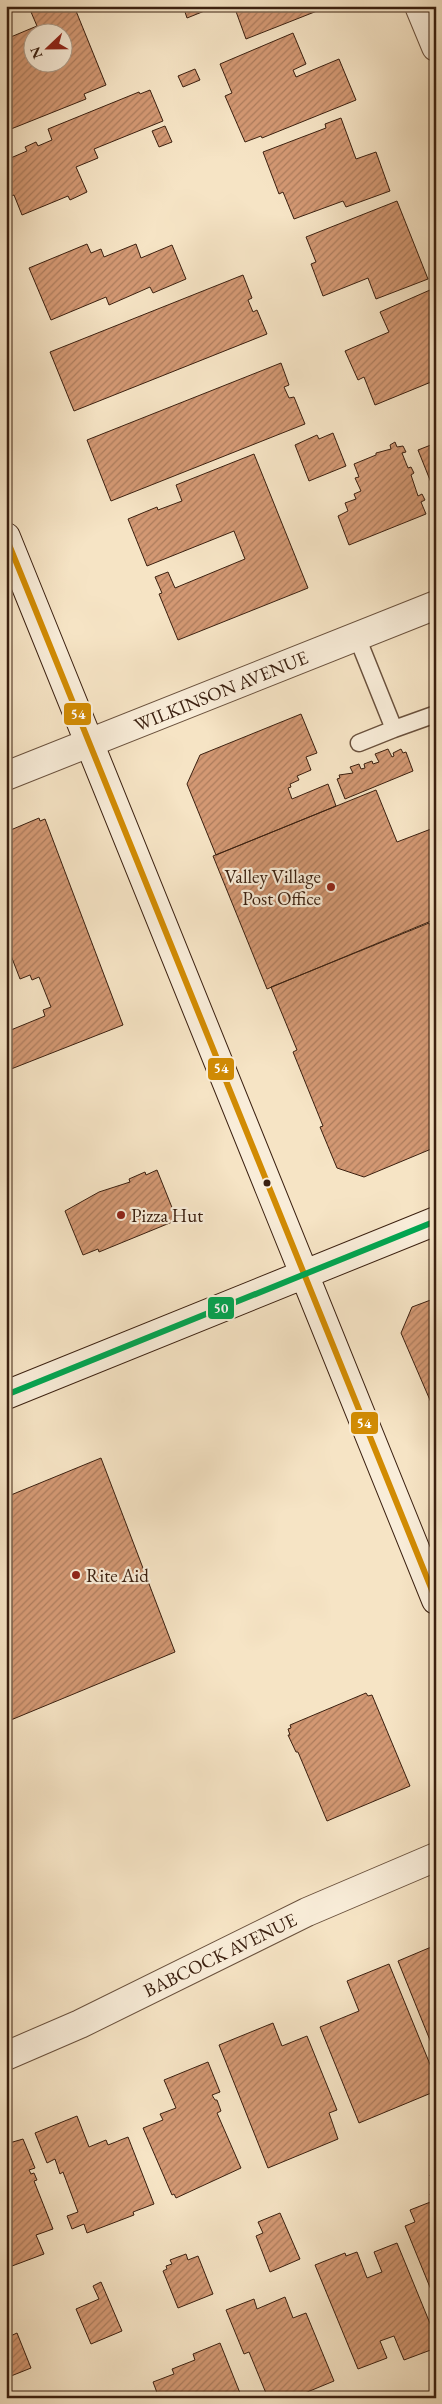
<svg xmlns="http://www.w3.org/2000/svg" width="442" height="2404" viewBox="0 0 442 2404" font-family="'EB Garamond',serif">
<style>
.building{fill:url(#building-hatch);stroke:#3b2010;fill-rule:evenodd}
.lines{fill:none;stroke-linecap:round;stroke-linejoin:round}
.lane-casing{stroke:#6a513d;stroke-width:19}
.street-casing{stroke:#6a513d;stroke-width:30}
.secondary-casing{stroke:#3b2010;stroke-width:30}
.lane{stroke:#f9edd9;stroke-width:16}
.street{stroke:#f9edd9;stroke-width:28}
.secondary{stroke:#f9edd9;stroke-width:28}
.bus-1-casing{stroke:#f9edd9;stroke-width:10}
.bus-2-casing{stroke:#f9edd9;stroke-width:10}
.bus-1{stroke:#d18b03;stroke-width:6}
.bus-2{stroke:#00a651;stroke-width:6}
.poi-dot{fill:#8f2418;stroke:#f9edd9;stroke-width:2}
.bus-dot{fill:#3b2010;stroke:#f9edd9;stroke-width:2}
.labels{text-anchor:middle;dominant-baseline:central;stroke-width:4.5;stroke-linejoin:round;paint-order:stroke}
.street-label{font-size:19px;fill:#3b2010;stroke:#f9edd9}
.poi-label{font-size:19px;fill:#3b2010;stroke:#f9edd9;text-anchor:start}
.line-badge{stroke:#f9edd9;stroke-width:2}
.badge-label{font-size:14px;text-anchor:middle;font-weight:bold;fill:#fff}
</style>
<defs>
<pattern id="building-hatch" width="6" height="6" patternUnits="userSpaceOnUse" patternTransform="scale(1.25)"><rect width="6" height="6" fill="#d39873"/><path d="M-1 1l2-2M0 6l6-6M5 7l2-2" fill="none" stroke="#ac7c5d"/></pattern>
</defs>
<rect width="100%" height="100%" fill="#f6e4c5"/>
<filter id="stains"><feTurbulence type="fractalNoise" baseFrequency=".004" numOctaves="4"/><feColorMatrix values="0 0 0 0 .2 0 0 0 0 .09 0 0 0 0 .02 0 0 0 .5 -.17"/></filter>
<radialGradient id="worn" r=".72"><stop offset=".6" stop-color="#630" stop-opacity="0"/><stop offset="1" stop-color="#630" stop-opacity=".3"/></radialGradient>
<path class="building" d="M29,6H45L31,12Z
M45,6H74L106,85L84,94L86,99L6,131V39L37,26L31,12ZM32,32H62V62H32Z
M183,6H217L187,18Z
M234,6H316L317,11L246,39Z
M293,33L306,64L293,70L296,77L339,59L356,100L262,138L261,136L245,142L225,96L232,93L220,64Z
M195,69L200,80L183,87L178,76Z
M150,90L163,121L94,149L98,158L76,167L87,192L70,200L68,196L22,215L14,195L6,198V160L27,151L25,147L36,142L38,146L52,140L48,129L139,92L140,94Z
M341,118L356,159L376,152L390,191L346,207L343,201L294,219L283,192L279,194L263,152L326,128L325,124Z
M165,126L172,142L159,147L152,131Z
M397,201L428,279L376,299L368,278L323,296L311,264L316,262L306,237Z
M87,244L91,253L101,249L104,257L136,244L141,258L172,245L186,279L153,293L150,287L109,305L106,297L51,320L29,268Z
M243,275L252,298L248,300L253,312L257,310L267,334L74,411L50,352Z
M430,290L436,303V380L375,405L364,377L358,380L345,351L389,332L380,312Z
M281,363L289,385L284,387L289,398L294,397L305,424L111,501L87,440Z
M333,433L346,466L309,481L295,445L317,435L319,439Z
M395,442L397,447L403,446L406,452L402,453L408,468L411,467L414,473L411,475L418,496L422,494L425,500L421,502L426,514L349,545L338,516L348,511L345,503L356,499L354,494L361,491L355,478L359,477L354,464L376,455V453L391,449L390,445Z
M436,443V495L418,450Z
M254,454L308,588L178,640L159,594L162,593L155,577L168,572L175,588L245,559L234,531L147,566L128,519L157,507L158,510L182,501L176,485Z
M301,714L317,753L306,757L311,770L297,776L299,780L290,784L291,787L288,788L292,799L328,784L336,806L216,855L187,784L200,755Z
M388,749L392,757L394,756L393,753L401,749L403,753L406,752L413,771L345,799L337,779L340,778L339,775L353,773L350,767L359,764L361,769L365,768L364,764L372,761L373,764L379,762L375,754Z
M376,790L397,842L431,829L436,840V919L267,989L213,856Z
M39,818L40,821L45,819L123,1025L6,1071V1032L45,1016L43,1010L51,1007L39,977L32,980L30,975L20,979L10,953L6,954V832Z
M429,923L436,941V1147L364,1177L337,1168L320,1127L323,1126L293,1052L297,1050L271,987Z
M157,1170L177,1220L99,1252L98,1249L83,1255L65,1211L99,1192L130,1182L129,1179L145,1172L146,1175Z
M436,1298V1414L401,1333L412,1307Z
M101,1458L175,1652L6,1722V1497Z
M366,1693L368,1696L372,1695L410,1786L327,1821L298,1752H296L288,1735H290L288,1729L291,1728L290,1725Z
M436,1945V2055L398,1961Z
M389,1964L436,2079V2091L359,2123L320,2027L359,2011L347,1981Z
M273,2023L282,2046L307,2036L337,2110L329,2113L338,2139L268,2168L219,2045Z
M208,2062L220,2092L212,2095L215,2100H217L221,2111L217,2113L241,2168L176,2198L174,2194L172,2195L143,2128L163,2120L160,2114L176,2108L164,2080Z
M77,2116L89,2147L106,2140L108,2145L128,2137L154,2204L133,2212L134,2215L87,2233L84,2224L72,2229L67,2216L78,2212L63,2172L60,2174L55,2159L47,2163L35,2133Z
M23,2139L35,2168L29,2170L31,2174L34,2173L37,2180L34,2181L53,2229L36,2235L44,2254L12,2266L6,2254V2144Z
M436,2172V2190L430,2175Z
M436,2192V2302L405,2226L415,2222L410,2210L433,2201L430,2194Z
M280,2213L300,2259L270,2272L256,2236L263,2233L258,2222Z
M397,2243L436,2338V2348L404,2360L394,2336L380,2341L387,2358L358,2369L315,2265L345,2253L346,2256L357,2252L367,2278L382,2272L374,2252Z
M186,2254L188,2260L198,2256L213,2294L178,2308L163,2271L167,2269L166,2266L172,2264L170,2260Z
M101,2282L122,2331L91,2344L76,2309L99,2299L93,2286Z
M285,2297L293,2318L306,2313L334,2381L300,2395L301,2398H268L249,2352L244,2354L226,2310L254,2299L257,2309Z
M17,2333L31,2368L6,2378V2338Z
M220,2343L242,2398H159L153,2382L174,2374L172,2369L195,2360L193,2354Z"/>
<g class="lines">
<g class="lane-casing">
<path id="lane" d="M357,637L394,729L436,714
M359,743L394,729"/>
</g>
<g class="street-casing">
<path id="street" d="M419,6L436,47
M6,776L436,605
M6,2056L80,2024L307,1912L436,1857"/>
</g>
<g class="secondary-casing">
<path id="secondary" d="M6,537L436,1600
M6,1395L436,1221"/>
</g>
<use href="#lane" class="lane"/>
<use href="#street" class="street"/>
<use href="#secondary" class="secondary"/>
<g class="bus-1-casing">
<path id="bus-1" d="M6,537L436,1600"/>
</g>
<g class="bus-2-casing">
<path id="bus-2" d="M6,1395L436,1221"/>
</g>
<use href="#bus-1" class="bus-1"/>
<use href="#bus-2" class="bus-2"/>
</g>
<g class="poi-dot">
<circle cx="331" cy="887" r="5"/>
<circle cx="121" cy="1215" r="5"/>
<circle cx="76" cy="1575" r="5"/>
</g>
<circle class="bus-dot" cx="267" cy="1183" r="4.5"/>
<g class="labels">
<g class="street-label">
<text transform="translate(221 691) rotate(-22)">WILKINSON AVENUE</text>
<text transform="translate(220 1955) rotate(-26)">BABCOCK AVENUE</text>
</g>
<g class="poi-label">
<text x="321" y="876" text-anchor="end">Valley Village<tspan x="321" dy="22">Post Office</tspan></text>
<text x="131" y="1215">Pizza Hut</text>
<text x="86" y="1575">Rite Aid</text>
</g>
</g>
<g class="line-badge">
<rect x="63" y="702" width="29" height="24" rx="5" fill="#d18b03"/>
<rect x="207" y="1057" width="28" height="24" rx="5" fill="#d18b03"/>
<rect x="207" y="1296" width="28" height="24" rx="5" fill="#00a651"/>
<rect x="350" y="1411" width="29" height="24" rx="5" fill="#d18b03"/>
</g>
<g class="badge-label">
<text x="78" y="719">54</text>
<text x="221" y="1073">54</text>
<text x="221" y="1313">50</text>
<text x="364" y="1428">54</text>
</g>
<rect width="442" height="2404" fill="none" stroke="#f6e4c5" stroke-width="25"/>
<rect x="8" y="8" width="427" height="2389" fill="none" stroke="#3b2010" stroke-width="2.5"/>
<rect x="12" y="12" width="417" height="2379" fill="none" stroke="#3b2010"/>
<g transform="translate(48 48) rotate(248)"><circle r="24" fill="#f9edd9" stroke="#ad9b89"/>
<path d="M0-4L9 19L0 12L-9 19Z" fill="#8f2418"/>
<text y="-8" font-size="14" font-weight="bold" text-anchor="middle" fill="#3b2010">N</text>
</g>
<rect width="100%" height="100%" filter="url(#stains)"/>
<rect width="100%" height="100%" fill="url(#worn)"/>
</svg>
